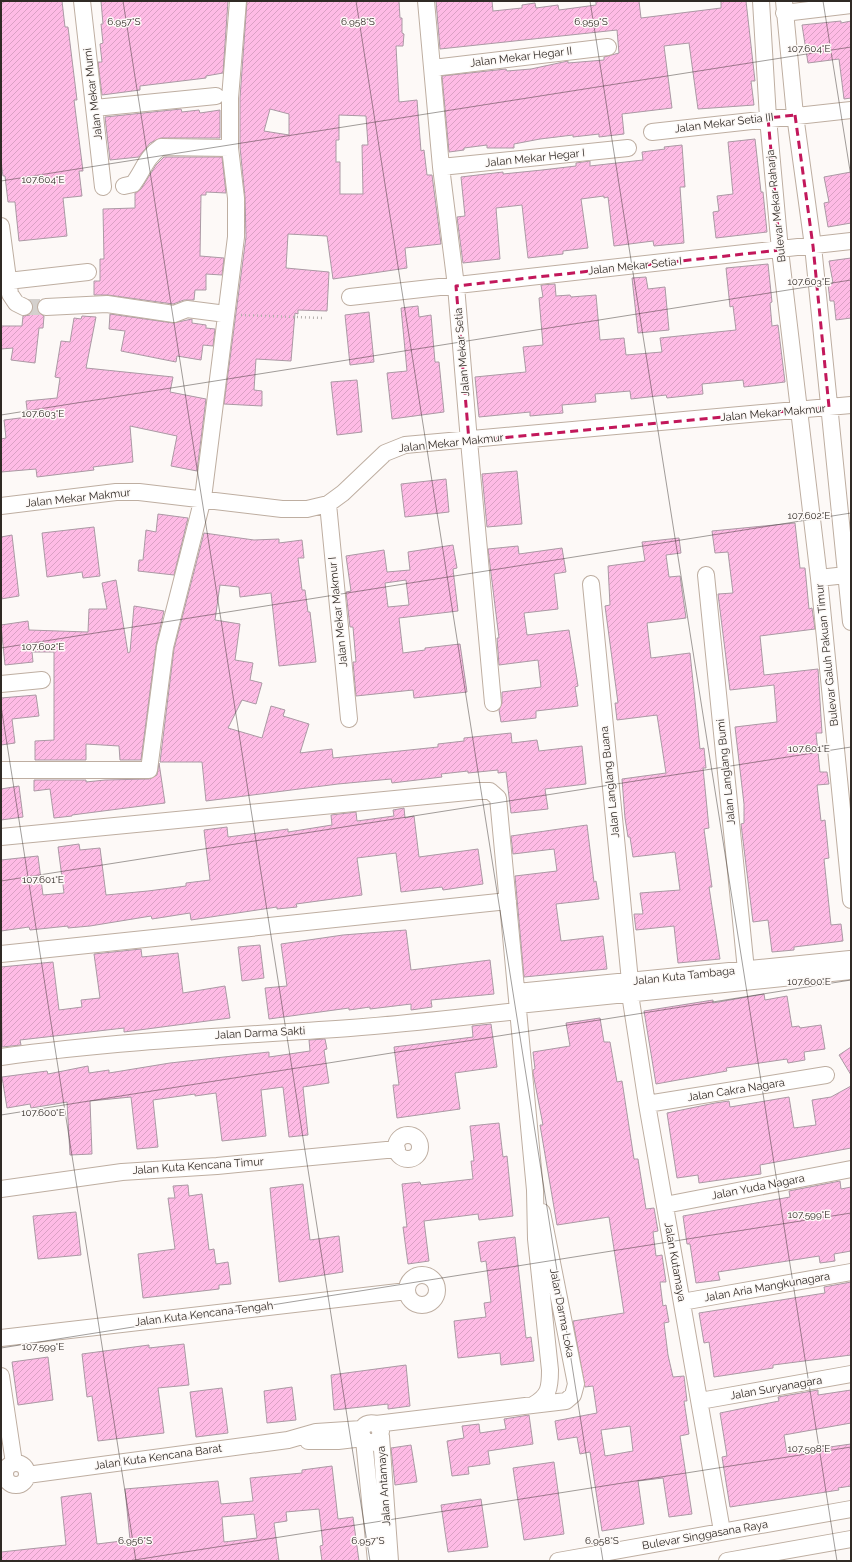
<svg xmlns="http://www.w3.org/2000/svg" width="852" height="1562" viewBox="0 0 852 1562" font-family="Raleway,sans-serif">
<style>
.building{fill:url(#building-hatch);stroke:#ab99a4;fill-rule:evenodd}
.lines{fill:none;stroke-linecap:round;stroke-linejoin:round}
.minor-tunnel{stroke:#d4d0cd;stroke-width:16;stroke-dasharray:16 8;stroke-linecap:butt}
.minor-casing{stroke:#beaea1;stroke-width:18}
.path{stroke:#b5b0ad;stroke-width:2.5;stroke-dasharray:1 3;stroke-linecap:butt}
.minor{stroke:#fff;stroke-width:16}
.marked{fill:none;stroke:#c2185b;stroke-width:3;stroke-dasharray:8 5;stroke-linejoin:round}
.ticks{fill:none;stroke:#302a25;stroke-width:1;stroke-opacity:0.45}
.labels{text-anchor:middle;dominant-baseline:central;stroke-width:3;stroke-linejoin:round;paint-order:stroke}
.street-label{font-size:11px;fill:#302a25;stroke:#fdf9f7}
.ticks-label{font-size:10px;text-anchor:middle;fill:#302a25;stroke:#fdf9f7;stroke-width:3;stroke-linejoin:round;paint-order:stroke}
</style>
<defs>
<pattern id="building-hatch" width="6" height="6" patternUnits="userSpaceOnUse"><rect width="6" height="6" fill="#febbe5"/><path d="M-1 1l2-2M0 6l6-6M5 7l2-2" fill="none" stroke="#daa1c4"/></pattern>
</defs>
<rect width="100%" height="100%" fill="#fdf9f7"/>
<path class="building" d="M12,1H62L65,27H68L77,100H74L83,171H79L82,196L63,198L67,236L19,241L15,202H8L5,176H3L1,161V2Z
M101,1H228L223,73L206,76V78L140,86V90L102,95L98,62H102L100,44L103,43L101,24H103Z
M247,1H399L400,18H402V33L404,34L403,46H396L399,102L417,100L421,151L424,150L427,175H432L441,244L405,248L407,268L333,279L327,236L288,234L286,268L329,272L327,311L298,310V314L295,313L291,361L256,359L254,390L262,391V406L224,404L246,237L245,197L240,147V98ZM270,109L289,114V135L264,131ZM339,115L366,116L368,145H362L363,194H340V162H336V140H339Z
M436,1H492L493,11L522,8V5L535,3L536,8L558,5L559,10L596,5V1H639L641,18L721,8V1H746L755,81H751L754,105L698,109L689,43L664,46L672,108L622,114L624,134L599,137V134L573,137V135L540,139L514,144V148H487V145L464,148V150L449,152L442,76L506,69L507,71L531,69L568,61V63L604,60V57L619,53L617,30L440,49Z
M841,21V23L851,21V98L844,99L839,59L808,63L802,25Z
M181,109L182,112L199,110L200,113L220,110V138H161L150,143L139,157L110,160L105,117Z
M755,139L761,192H763L767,232L716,238L713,212L719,211L717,196L733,194L728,142Z
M682,145L685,187H680L684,243L654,246L653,241L614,246L608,197L604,198V196L581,199L588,248L563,251V254L528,258L522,205L496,208L500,259L463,263L457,217L465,216L461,177L503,172V174L542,170L576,166V163L590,161V166L643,160L642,152L665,149L664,147Z
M164,157H222L226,193L206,192V195H201L200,256L224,258L222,275L206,274V290H195L194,300H184L173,304L108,295H94V281H100V259H104L103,209L135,208V193L141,189L156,165Z
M851,172V223L828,227L824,203L829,202L824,177Z
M851,258V318L836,320L834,301H830L828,284L833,283L829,261Z
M768,264L772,302L770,303L772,326L778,325L785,382L744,387L743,380L702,384L703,394L667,398L666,395L631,399L630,391L595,394L596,402L562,405L563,413L530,416V412L479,417L475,377L526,372L523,347L543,345L539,298L543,297L541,285L555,284L556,296L570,295L571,297L596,295L600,340L624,338L626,355L662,352L660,338L736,330L733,306L730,307L726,268Z
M646,277L648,289L665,287L669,330L638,333L632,278Z
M418,306L419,317L431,315L435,362H439L444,412L392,419L387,373L407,371L401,308Z
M33,308L37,309L38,312L44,316L43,328H39L35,363L11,360L13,348L1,349V326H22L23,316L30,315Z
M369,312L374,362L350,365L345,315Z
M110,314L173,323L192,319V323L206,325V328L215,329L213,346L203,345L201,360L177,356L176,362L121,351L125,331L109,329Z
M82,316L96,317L86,368L173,377L170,392L206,399L197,471L171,466L177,436L130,426L133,462L93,467L94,470L37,477L36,469L1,472V439L6,438L4,420L28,417L26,401L57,398L60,378L55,377L61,341L70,342L74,318L81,319Z
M357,380L362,432L337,435L331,382Z
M517,471L522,524L487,527L482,474Z
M446,479L449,512L405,517L401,484Z
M158,514L188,518L174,575L138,571L139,560H143L146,530L156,532Z
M795,523L800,568H805L809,609L812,608L815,629L760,636L764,675L818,669L822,733H816L820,772H827L829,784L817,785L821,821L825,820L829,858L824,859L831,925L841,924L843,941L794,947V950L772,952L768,920L753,922L741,824L744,823V804L735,727L777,722L774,685L730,690L718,594L733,593L728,552L715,553L712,531Z
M94,527L100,576L83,578L82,572L47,577L42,533Z
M204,533L254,540L279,539V543L302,540L304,558H298L302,590H305L308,612H310L316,662L279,666L271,593L240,597L239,587L220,585L215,620L240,624L235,660L253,663L250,680L262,683L256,704L242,700L228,728L262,738L271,706L285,710L283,716L309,724L300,753L332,749L333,758L438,747V744L464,741V738L511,733L512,743L537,740L539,751L582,746L586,784L545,789L548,809L511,813L506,772L498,773V770L468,773V771L441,774L442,777L392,783L391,779L338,784L206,801L202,762H160L174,649Z
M12,535L19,596L1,599V537Z
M679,538L681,553L666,555L669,577L680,576L686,618L647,623L651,658L690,653L700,749L704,748L706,768H703L709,828L704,829L712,887H709L720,959L678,963L674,926L636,930L634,914H643L640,893L680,890L675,852L633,857L630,837H628L625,818L622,779L666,773L657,715L617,720L615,703H618L605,606L610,605L608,566L645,561L642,542Z
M453,545L457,568L453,569L458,611L399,618L403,653L425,650V648L460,644L467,692L414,698L413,690L356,696L353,662H356L353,627H350L346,592L351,591L346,556L384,550L387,572L410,570L408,552ZM406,580L409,605L388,607L385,583Z
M518,546L519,554L562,548L566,572L554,574L558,609L524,613L527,635L569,630L578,686L575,687L578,706L536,711V718L501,722L499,710L502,703V692L541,687L538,660L499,665L497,638H499L488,549Z
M116,580L128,653L130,652L134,606L164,611L156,646L141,760H120L119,746L86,744V760H35V741L54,740V652H32L33,662L5,665L1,625L28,621L29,630L88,632L89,609H107L102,583Z
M36,695L39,716L12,719L15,743L1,745V698Z
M159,763L165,803L72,815V816L54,818L50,789L34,791V780H86V782L105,780L149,779L157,775Z
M19,786L23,817L1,820V789Z
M404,808L405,818L414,816L419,857L478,849L483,884L443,890L442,887L401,892L396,853L357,858L362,895L296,904L297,907L277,909V907L191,920L190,913L152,919L151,916L90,926L68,928V926L30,930L29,927L1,931V860L38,856L43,895L64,893L58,847L79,844L80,850L100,848L106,895L148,891L186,886V883L210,880L204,830L227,827L228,837L288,829V832L332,825L331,815L356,812L357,821L394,816L393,810Z
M587,825L594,882L596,881L599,899L556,904L561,941L603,936L607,969L524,977L515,876L557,871L554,849L513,854L511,836Z
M406,930L411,970L490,960L494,994L431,1000L432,1007L411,1010V1004L370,1009V1007L349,1010V1008L269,1019L265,988L287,986L281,944L343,935Z
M260,945L264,978L242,981L238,947Z
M141,949L142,957L178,953L183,993L225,986L230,1018L124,1032V1028L20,1040L21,1045L2,1047L1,967L53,962L59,1010L82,1007L81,1000L100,998L94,954Z
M764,994L765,1000L787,996L792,1027L799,1026L800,1028L821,1025L825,1049L804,1052L805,1060L788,1063L787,1059L726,1068L727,1071L656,1084L644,1011L713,1000V1003Z
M600,1018L604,1042H610L617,1082L622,1081L634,1159H638L646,1209L654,1208L658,1231L653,1232L656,1256L662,1255L666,1282H660L663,1306L666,1305L669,1322L664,1323L668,1355L673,1377L684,1376L687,1401H684L689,1434L680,1436L692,1514L669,1517L663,1478L638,1481L644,1524L602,1531L590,1452L580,1454L577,1437L558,1440L555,1421L597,1413L593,1386L585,1387L573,1321L624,1313L609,1217L557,1225L540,1125H543L533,1073V1070L535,1069L533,1052L570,1046L566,1023ZM630,1426L633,1451L605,1456L601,1430Z
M491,1024L497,1067L455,1073L460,1109L397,1118L393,1085H399L394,1047L473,1037L472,1026Z
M325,1039L327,1049L324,1050L329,1083L303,1087L308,1135L289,1137L283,1087L261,1090L266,1136L222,1141L216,1093L195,1096V1094L153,1100L158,1147L137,1149L131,1097L90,1101L92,1154L70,1155L67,1102L31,1108L30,1104L7,1108L2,1077L47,1071L48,1074L88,1066L89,1073L109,1070V1073L170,1063L269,1052V1057L310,1051L309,1040Z
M851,1047V1075L839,1055Z
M851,1086V1148L760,1165L761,1174L699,1183L698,1175L677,1178L667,1113L715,1103L729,1101L730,1107L789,1097L794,1128L816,1125L812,1100L831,1097Z
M499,1123L503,1157L507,1156L513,1216L479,1220L478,1214L424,1221L429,1261L408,1264L403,1227H407L402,1184L420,1182L421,1185L473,1179L471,1161H474L470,1126Z
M840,1181L841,1189L851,1187V1251L834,1254L835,1261L820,1263L819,1256L718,1272L720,1280L696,1283L690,1244H687L683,1216L790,1197L789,1191Z
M303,1184L310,1240L339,1236L343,1272L279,1282L270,1188Z
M188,1185L189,1196L202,1194L209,1250L214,1249L216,1264L228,1262L231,1284L219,1285V1289L143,1298L138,1254L175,1249L168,1198H175L173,1186Z
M76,1212L81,1255L38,1259L33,1216Z
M515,1237L526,1338L531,1337L534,1361L501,1365L500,1353L458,1358L454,1321L486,1317L484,1303L491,1302L486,1261L481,1262L478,1242Z
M851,1282V1355L773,1365V1368L714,1377L709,1342L704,1343L699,1313L825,1293L824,1287Z
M184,1344L189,1385L158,1388L164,1433L98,1441L92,1396L87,1397L82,1354L149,1345V1348Z
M48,1357L53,1400L18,1405L12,1362Z
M406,1365L410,1406L388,1409V1404L334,1410L331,1375Z
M292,1387L296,1420L267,1423L264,1391Z
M222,1388L228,1433L196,1437L190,1392Z
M818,1390V1395L851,1390V1423L784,1435L787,1453L851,1444V1486L838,1488L839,1490L730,1507L722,1457L727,1456L720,1413L779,1401L778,1397Z
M529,1415L533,1444L488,1451L490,1464L468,1467L469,1474L452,1476L447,1441L464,1438L462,1426L479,1424L480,1433L506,1429L504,1419Z
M411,1445L417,1482L395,1485L391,1448Z
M554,1462L564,1534L524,1540L513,1468Z
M332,1466L338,1519L353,1517L359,1561H322L320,1546L323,1545L319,1509L286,1512L287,1521L274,1523L279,1561H1V1552L66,1545L61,1497L91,1493L97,1544L130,1540L125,1489L218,1481L221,1504L253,1501L250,1478L302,1473V1470ZM254,1514L257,1538L224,1542L222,1517Z
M481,1499L488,1547L448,1552L441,1505Z"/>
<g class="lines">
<path class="minor-tunnel" d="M24,307H46"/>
<g class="minor-casing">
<path id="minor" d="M82,1L103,187
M426,1L441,167L456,286L469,441L493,703
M761,1L768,118L780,250L819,578L851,900
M784,1L795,115L813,246L851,622
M784,13L851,5
M433,68L608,47
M95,108L216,96
M652,132L851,110
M441,167L628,148
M124,186L133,184C143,171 146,157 161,147L230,148
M1,226L10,294L16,303L24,307
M8,281L88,272
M350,297L851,241
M46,307L107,304L174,314L187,309L226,314
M328,504L349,719
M1,506L116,492H139L282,509H307L328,504L343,493L385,453L405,445L851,405
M706,575L746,970
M819,578L846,575
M591,584L630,981V994L647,1104L722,1531
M1,684L42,680
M1,770H149L165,647L203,498L236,237V198L230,148V98L238,1
M1,837L478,791H490L498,798L535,1190L536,1239L550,1370C550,1388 549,1396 533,1405
M1,954L508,901
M517,992L850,959
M518,1005L851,971
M1,1057C117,1041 233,1036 350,1028C406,1024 462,1017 518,1011
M647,1104L826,1075
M396 1147a12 12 0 1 1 24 0a12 12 0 1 1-24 0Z
M1,1189L122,1172L217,1166L397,1149
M665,1205L851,1169
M407 1290a15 15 0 1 1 30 0a15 15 0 1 1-30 0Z
M682,1302L851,1272
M1,1338L407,1291
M1,1376L14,1463
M700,1401L851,1374
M376,1424L566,1401L573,1395L576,1384L542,1212
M381,1436L390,1561
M364,1440L372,1443L379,1439L381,1431L376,1424C369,1422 363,1424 361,1432L364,1440L376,1561
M308,1441H338L363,1438
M5 1474a11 11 0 1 1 22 0a11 11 0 1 1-22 0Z
M27,1475L288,1440L316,1432L362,1429
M558,1561L851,1509
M727,1561L851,1539"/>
</g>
<path class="path" d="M241,315L322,318"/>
<use href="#minor" class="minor"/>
</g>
<path class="marked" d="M795,115L813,246L829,407L469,441L456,286L780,250L768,118Z"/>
<path class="ticks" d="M123,1L370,1561M356,1L603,1561M590,1L837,1561M823,1L851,177M1,181L851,47M1,415L851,280M1,648L851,513M1,706L136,1561M1,881L851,747M1,1115L851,980M1,1348L851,1213M128,1561L851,1447"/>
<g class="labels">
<g class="street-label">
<text transform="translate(521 57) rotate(-7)">Jalan Mekar Hegar II</text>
<text transform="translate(93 94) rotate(-97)">Jalan Mekar Murni</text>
<text transform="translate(724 123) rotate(-7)">Jalan Mekar Setia III</text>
<text transform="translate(535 158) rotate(-6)">Jalan Mekar Hegar I</text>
<text transform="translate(776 206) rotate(-96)">Bulevar Mekar Raharja</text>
<text transform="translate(635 266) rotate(-6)">Jalan Mekar Setia I</text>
<text transform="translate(462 352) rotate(-95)">Jalan Mekar Setia</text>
<text transform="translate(773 413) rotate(-5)">Jalan Mekar Makmur</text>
<text transform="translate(451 443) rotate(-6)">Jalan Mekar Makmur</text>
<text transform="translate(78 498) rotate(-6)">Jalan Mekar Makmur</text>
<text transform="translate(338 612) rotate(-96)">Jalan Mekar Makmur I</text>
<text transform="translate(827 655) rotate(-96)">Bulevar Galuh Pakuan Timur</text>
<text transform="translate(726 772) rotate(-96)">Jalan Langlang Bumi</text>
<text transform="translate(610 782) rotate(-96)">Jalan Langlang Buana</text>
<text transform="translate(684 976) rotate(-6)">Jalan Kuta Tambaga</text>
<text transform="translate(260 1033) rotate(-3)">Jalan Darma Sakti</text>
<text transform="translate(736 1090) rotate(-9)">Jalan Cakra Nagara</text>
<text transform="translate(198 1166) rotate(-4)">Jalan Kuta Kencana Timur</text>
<text transform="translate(758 1187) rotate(-11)">Jalan Yuda Nagara</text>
<text transform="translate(675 1262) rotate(80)">Jalan Kutamaya</text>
<text transform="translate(767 1287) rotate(-10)">Jalan Aria Mangkunagara</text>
<text transform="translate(562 1313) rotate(79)">Jalan Darma Loka</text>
<text transform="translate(204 1314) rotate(-7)">Jalan Kuta Kencana Tengah</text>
<text transform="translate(776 1388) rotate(-10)">Jalan Suryanagara</text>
<text transform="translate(158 1457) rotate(-8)">Jalan Kuta Kencana Barat</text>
<text transform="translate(384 1486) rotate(-94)">Jalan Antamaya</text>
<text transform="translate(705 1535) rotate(-10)">Bulevar Singgasana Raya</text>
</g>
</g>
<g class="ticks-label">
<text x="124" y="25">6.957°S</text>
<text x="358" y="25">6.958°S</text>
<text x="591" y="25">6.959°S</text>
<text x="809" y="52">107.604°E</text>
<text x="43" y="183">107.604°E</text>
<text x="809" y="285">107.603°E</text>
<text x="43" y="417">107.603°E</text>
<text x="809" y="519">107.602°E</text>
<text x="43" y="650">107.602°E</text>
<text x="809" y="752">107.601°E</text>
<text x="43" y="883">107.601°E</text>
<text x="809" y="985">107.600°E</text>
<text x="43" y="1116">107.600°E</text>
<text x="809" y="1218">107.599°E</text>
<text x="43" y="1350">107.599°E</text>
<text x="809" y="1452">107.598°E</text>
<text x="135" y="1544">6.956°S</text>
<text x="368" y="1544">6.957°S</text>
<text x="602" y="1544">6.958°S</text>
</g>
<rect width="852" height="1562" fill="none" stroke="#302a25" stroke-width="4"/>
</svg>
